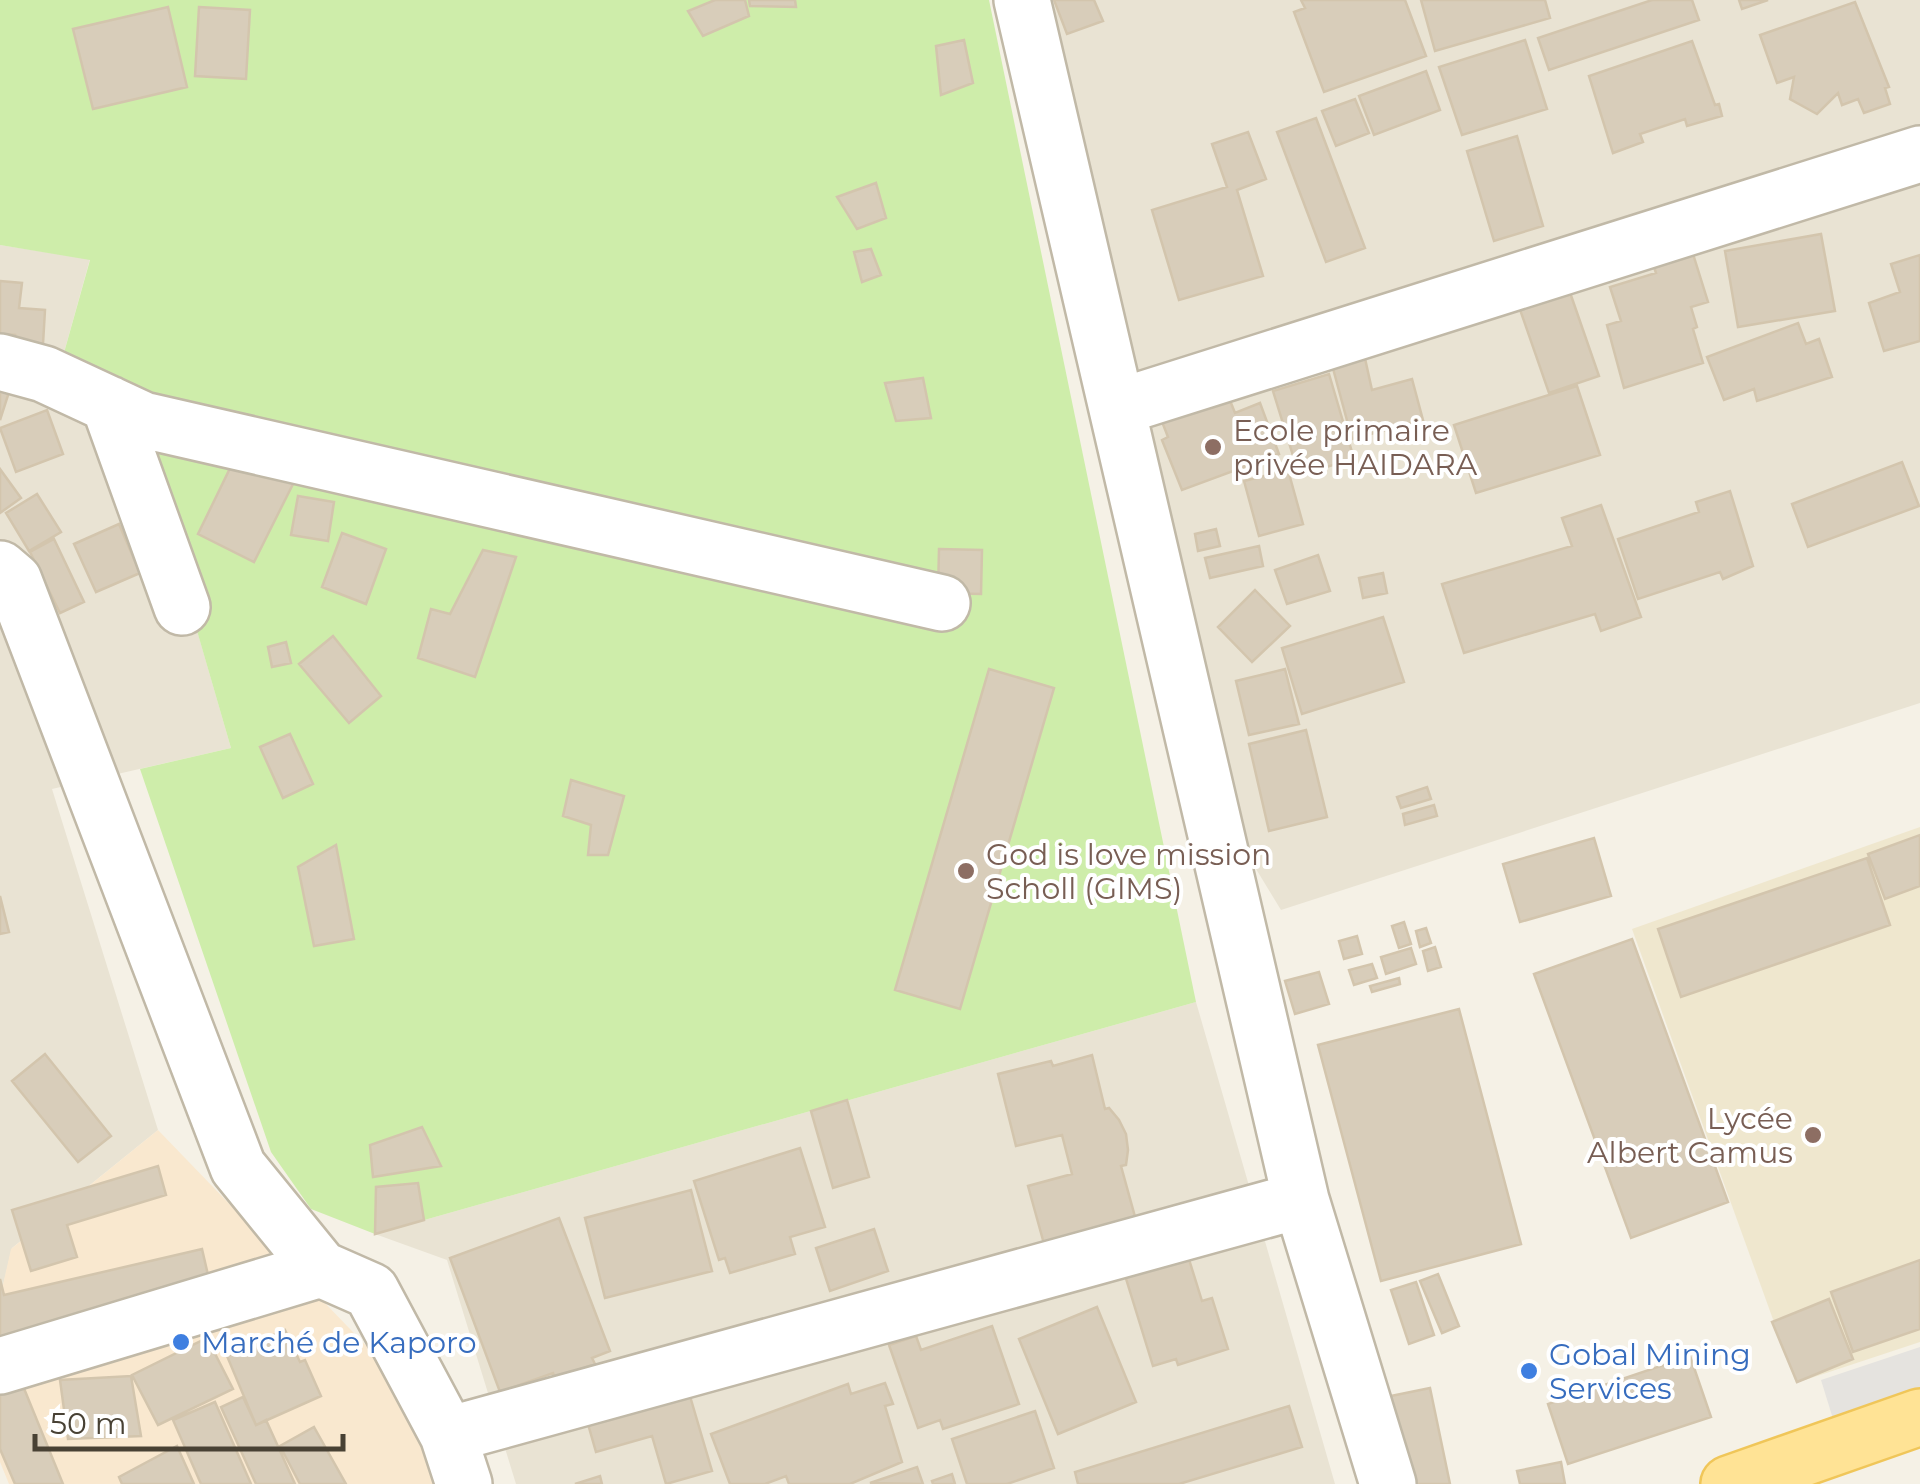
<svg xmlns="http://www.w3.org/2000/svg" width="1920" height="1484" viewBox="0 0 1920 1484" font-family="Montserrat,sans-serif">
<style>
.residential{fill:#e9e3d3}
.commercial{fill:#f9e8cf}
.education{fill:#efe7ce}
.green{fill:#ceedaa}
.parking{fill:#e5e3df}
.building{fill:#d8cdba;stroke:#d3c5ad;stroke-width:2.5}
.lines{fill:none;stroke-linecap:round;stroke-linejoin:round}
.minor-casing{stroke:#c1b9a7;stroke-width:60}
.major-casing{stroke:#f0c659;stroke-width:60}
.minor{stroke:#fff;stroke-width:55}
.major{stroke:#ffe395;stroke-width:55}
.education-dot{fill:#8d6e63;stroke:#fff;stroke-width:4}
.shop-dot{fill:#3f7fe0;stroke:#fff;stroke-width:4}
.labels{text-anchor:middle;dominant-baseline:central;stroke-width:8;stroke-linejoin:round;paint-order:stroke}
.education-label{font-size:30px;fill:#785e54;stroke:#fff;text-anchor:start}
.shop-label{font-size:30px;fill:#366cbe;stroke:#fff;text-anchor:start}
</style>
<rect width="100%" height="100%" fill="#f5f1e6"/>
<path class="residential" d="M1029,0H1920V703L1281,910L1239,841Z
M0,245L90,259L53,392L144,447L231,748L52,789L158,1130L12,1248L0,1298Z
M1196,1002L1335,1484H516L447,1260L375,1234Z"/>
<path class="commercial" d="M158,1130L405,1386L437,1484H9L0,1462V1298L11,1249Z"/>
<path class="education" d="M1920,827V1342L1796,1383L1632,929Z"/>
<path class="green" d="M0,0H989L1196,1002L375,1234L311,1209L271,1152L140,769L231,748L144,448L53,392L90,260L0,245Z"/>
<path class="parking" d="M1920,1347V1406L1838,1435L1821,1380Z"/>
<path class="building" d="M715,0H745L749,16L703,36L688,11Z
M749,0H795L796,7L750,6Z
M1054,0H1094L1103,21L1067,34Z
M1301,0H1405L1426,56L1324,92L1294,12L1305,8Z
M1421,0H1545L1550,18L1435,51Z
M1652,0H1692L1699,20L1549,70L1538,38Z
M1739,0H1768L1742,9Z
M1855,2L1889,87L1885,88L1890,104L1864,113L1858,99L1842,105L1838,93L1817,114L1790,99L1794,77L1777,83L1760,35Z
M168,7L187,87L93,109L73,29Z
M199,7L250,10L246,79L195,76Z
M964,40L973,83L941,95L936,46Z
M1525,40L1547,109L1462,135L1439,67Z
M1692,41L1715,105L1719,104L1722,116L1687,126L1685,119L1640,134L1643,142L1613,153L1589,76Z
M1426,71L1440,110L1374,135L1359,96Z
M1355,99L1369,133L1336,146L1322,111Z
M1316,118L1365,248L1326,262L1277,132Z
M1248,132L1266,179L1237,190L1263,276L1179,300L1152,210L1227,187L1212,144Z
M1517,136L1543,226L1494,241L1467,151Z
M876,183L886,218L857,229L837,197Z
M1821,234L1835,311L1738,327L1725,251Z
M871,249L881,275L862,282L854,252Z
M1693,254L1708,302L1691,307L1697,327L1693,329L1703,363L1624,388L1607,325L1621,321L1610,287L1656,273L1654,267Z
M1920,255V341L1884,351L1869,303L1900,292L1891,264Z
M0,281L22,283L19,308L45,310L43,344L14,341L15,335L0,334Z
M1566,281L1599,376L1549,393L1516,298Z
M1798,323L1806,344L1819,339L1832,377L1757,401L1754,389L1724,400L1707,357Z
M1364,354L1372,390L1412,379L1423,420L1352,439L1331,361Z
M1329,374L1354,459L1299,475L1273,391Z
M923,378L931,418L896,421L885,383Z
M0,385L10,389L0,420Z
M1577,386L1600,455L1476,493L1454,425Z
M1225,388L1235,413L1260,403L1279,454L1182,490L1162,440L1168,437L1159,414Z
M47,410L63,454L16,472L0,428Z
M236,456L293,484L254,562L198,534Z
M1902,462L1919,506L1808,547L1792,504Z
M0,469L21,498L0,513Z
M1288,470L1303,524L1259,536L1244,481Z
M1730,491L1753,566L1723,579L1720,572L1638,599L1618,539L1699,512L1696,502Z
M37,494L61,532L29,551L6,513Z
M298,496L334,502L328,541L291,535Z
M1601,505L1641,617L1601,631L1595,614L1464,653L1442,584L1572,546L1562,518Z
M119,524L140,573L96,592L74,544Z
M1216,529L1220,546L1198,551L1195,534Z
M342,533L386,549L366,604L322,587Z
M54,539L84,602L60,613L30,552Z
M1259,546L1263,566L1210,578L1205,558Z
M939,549L982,550L981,594L938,593Z
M483,550L516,557L475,677L418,658L431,609L450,614Z
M1318,555L1330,591L1287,604L1275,570Z
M1383,573L1387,593L1363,598L1359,578Z
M1255,590L1290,626L1252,662L1218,627Z
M1383,617L1404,682L1302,714L1282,648Z
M333,636L381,696L349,723L299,664Z
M286,642L291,663L272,667L268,647Z
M989,669L1054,688L960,1009L895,990Z
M1285,669L1299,724L1249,735L1236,681Z
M1306,730L1327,817L1269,831L1249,744Z
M290,734L313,784L283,798L260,747Z
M571,780L624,796L608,855H588L591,825L563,816Z
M1427,787L1431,799L1401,808L1397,797Z
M1434,805L1437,816L1405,825L1403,814Z
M1920,835V886L1885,899L1868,854Z
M1594,838L1611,896L1520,922L1503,864Z
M336,845L354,939L314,946L298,867Z
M1867,858L1890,925L1681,997L1658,929Z
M0,896L9,932L0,934Z
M1404,922L1411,944L1399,948L1392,926Z
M1426,928L1431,943L1420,947L1416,931Z
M1357,936L1362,954L1344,959L1339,941Z
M1632,939L1728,1202L1631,1238L1534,974Z
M1435,947L1441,967L1428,971L1423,951Z
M1411,948L1416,964L1386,974L1381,957Z
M1372,964L1377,978L1354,985L1349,970Z
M1319,972L1329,1004L1295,1014L1285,981Z
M1399,978L1400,984L1372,992L1370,986Z
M1459,1009L1521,1244L1381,1281L1318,1045Z
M45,1054L111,1136L78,1162L12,1081Z
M1092,1055L1105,1109L1109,1108L1119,1120L1126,1134L1128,1150L1126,1165L1121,1166L1137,1224L1046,1251L1028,1186L1072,1174L1062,1135L1016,1146L998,1074L1051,1061L1053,1066Z
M847,1100L869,1177L833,1188L811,1111Z
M422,1127L441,1166L373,1177L370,1145Z
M800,1148L825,1227L790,1237L795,1254L730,1273L725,1258L719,1260L694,1181Z
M158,1166L166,1195L67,1225L77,1257L31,1271L12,1210Z
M418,1183L424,1220L375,1234L376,1187Z
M691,1190L712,1271L605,1298L585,1218Z
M559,1218L610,1351L592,1358L595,1364L555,1378L553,1373L500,1392L450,1258Z
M874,1229L888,1271L830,1291L816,1248Z
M202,1249L211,1288L0,1338V1279L4,1295Z
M1187,1253L1202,1301L1212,1298L1228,1349L1178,1365L1176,1359L1153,1366L1124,1272Z
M1920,1260V1329L1853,1352L1831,1292Z
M1438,1274L1459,1326L1442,1333L1420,1281Z
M1416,1282L1434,1335L1409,1344L1391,1290Z
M1829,1299L1853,1359L1797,1382L1772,1322Z
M1097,1307L1136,1402L1058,1434L1019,1339Z
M992,1326L1019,1404L943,1429L940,1420L918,1428L889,1345L916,1336L921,1350Z
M285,1330L300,1362L305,1360L321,1396L256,1425L227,1356Z
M207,1338L233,1389L158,1425L132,1375Z
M1690,1356L1711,1417L1568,1464L1548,1404Z
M131,1376L141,1436L68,1439L60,1380Z
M885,1383L893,1404L885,1406L902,1462L850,1484H789L786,1476L765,1484H730L711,1434L848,1384L851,1394Z
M23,1386L63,1484H15L0,1449V1395Z
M687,1386L712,1471L666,1484L652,1436L596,1452L586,1417Z
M1430,1388L1450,1484H1403L1386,1397Z
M243,1397L256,1425L266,1420L295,1484H256L221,1407Z
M215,1402L251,1484H201L173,1420Z
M1289,1406L1302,1447L1179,1484H1078L1075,1472Z
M1035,1411L1054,1468L1007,1484H967L952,1439Z
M314,1427L346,1484H300L280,1446Z
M177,1446L194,1484H122L119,1477Z
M1561,1462L1565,1484H1520L1517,1471Z
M917,1467L923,1484L870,1483Z
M952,1474L955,1484H933L932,1481Z
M600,1476L602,1484H575Z"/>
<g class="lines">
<g class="minor-casing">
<path id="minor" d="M1022,0L1301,1200L1388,1484
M0,362L44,374L143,420L942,603
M109,404L182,607
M1119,407L1920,154
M0,569L14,581L238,1167L321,1269L371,1291L448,1435L464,1484
M0,1366L321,1269
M448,1435L1301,1200"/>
</g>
<g class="major-casing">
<path id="major" d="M1729,1484L1920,1417"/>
</g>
<use href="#minor" class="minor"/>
<use href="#major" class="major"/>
</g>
<g class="education-dot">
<circle cx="1213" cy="447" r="10"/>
<circle cx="966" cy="871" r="10"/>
<circle cx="1813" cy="1135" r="10"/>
</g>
<g class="shop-dot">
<circle cx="181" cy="1342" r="10"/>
<circle cx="1529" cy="1371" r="10"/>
</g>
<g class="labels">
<g class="education-label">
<text x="1233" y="430">Ecole primaire<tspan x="1233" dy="34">privée HAIDARA</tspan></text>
<text x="986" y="854">God is love mission<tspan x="986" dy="34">Scholl (GlMS)</tspan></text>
<text x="1793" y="1118" text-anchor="end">Lycée<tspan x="1793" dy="34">Albert Camus</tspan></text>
</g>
<g class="shop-label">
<text x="201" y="1342">Marché de Kaporo</text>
<text x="1549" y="1354">Gobal Mining<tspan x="1549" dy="34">Services</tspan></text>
</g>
</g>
<path d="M35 1434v15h308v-15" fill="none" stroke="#484134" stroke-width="5"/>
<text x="50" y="1434" font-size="30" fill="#484134" stroke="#ffffff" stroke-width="8" paint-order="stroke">50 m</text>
</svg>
